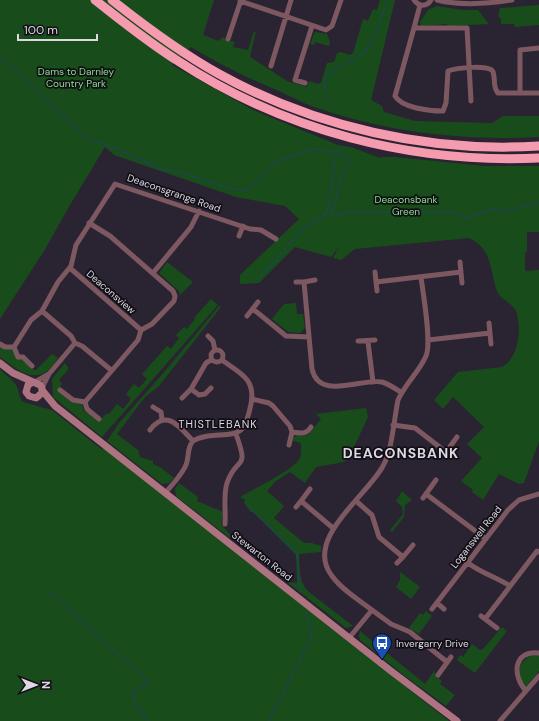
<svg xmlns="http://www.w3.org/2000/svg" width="539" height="721" viewBox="0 0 539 721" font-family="'DM Sans',sans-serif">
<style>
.green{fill:#184d1b}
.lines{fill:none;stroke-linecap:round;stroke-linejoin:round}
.stream{stroke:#1e4547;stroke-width:1.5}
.street{stroke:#7d5860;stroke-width:5}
.secondary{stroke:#ae7380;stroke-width:7}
.highway{stroke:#f59baf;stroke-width:9}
.labels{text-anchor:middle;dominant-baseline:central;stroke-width:3.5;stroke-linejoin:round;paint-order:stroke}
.park-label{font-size:10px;fill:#8add8a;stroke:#110e15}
.street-label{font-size:10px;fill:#ddd8e2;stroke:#110e15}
.poi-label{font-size:10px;fill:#ddd8e2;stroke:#110e15;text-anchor:start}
.neighbourhood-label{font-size:11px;letter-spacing:1px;fill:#ddd8e2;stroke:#110e15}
.district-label{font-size:14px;font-weight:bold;letter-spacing:1px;fill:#ddd8e2;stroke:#110e15}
</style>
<rect width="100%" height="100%" fill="#2a2332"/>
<path class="green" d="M0,0H214L203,35L219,41L223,37L226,40L235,42L233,47L248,50L253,33L256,31L250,57L287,81L307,87L309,81L318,84L321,83L327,63L334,62L337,53L341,52L350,55L353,53L363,19L368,21L373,9L377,10L380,0H395L371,100L382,106L384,112L415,121L492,123L503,116H539V137C464,141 385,132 314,107C303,103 292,97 281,92C248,78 221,65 191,47L172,65L253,110L338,145L351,147L380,158L381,157H395L484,166H539V232H527V252L525,253V270L527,271L539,270V441L524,483L519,484L499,474L483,500L472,492L473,490L461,481L482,458L467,444L484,427L453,397L443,409L434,400L458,372L502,367C519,358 522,328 516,311C512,303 500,299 497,291C490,272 493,249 469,238L355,249L341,260L333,258L339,247L331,257L295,247L259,283L240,284V275L299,219L285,206L236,197L114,155L105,147L67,210L44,251L0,319Z
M539,5V25L515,27L514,24H501V19L498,17L500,8Z
M437,6L462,10H478L489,24L448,26L446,24L421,26L420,22L428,10Z
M315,32L327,34L330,42L329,46L315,42L314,45L310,44Z
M167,262L193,282L180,295L179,291L159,273Z
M211,299L218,305L102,437L53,397L52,379L65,363L68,367V370L59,380L62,384L57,390L71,402L82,404L84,412L89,413L98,422L106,414H109L117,404L123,409L131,399L126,394L134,384L139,388L147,379L142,374L167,346L171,349L179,338L176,335L184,327L187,329L195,319L194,318Z
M296,303L297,314H303L305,328L300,333L288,332L272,319L284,304Z
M219,306L221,307L159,386L145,397L117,434L138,450L140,457L153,461V464L160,467L174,478L169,483L162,484L107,441L119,423L166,370Z
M0,346L13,350L32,369L36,370L52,354L58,358C55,362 50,370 46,372C28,382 13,366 0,357Z
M0,369C5,375 13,379 17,387C19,392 19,397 23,402L52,410L101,449L104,448L449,721H0Z
M366,408L368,417L350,456L344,462L316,467L305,483L290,472L276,481L267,491L284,506L274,518L304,543H312L321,546V552L299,554C300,568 298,582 309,592L353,626L346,628L287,582L297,583L296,555L253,512H251L244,503L245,500L240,497C252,490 295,469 300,458C302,454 301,447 301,443L293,441V438L295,436L308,435L321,419L316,414Z
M179,483L198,497L197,501L223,512L221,524L231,536L230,538L176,496L175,489Z
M402,491L412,500L405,505L404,517L392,532L390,530L403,514L402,507L396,501Z
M400,572L420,587L411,599L396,587L400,580Z
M426,611L432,616L419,634L409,628L420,613L423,615Z
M502,627L507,631L475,673L457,660L460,655L463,657L472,644L480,650L483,649Z
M360,631L425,684L434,671L436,676L442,681L440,684L455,695L446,706L405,676L360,640L359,636Z
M539,654V671L525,688C512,674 521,655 539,654Z"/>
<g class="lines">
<path class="stream" d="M0,56L89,140L113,147L165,170L176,171L232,189L247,191L276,162L313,149L327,152L337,151L349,159L341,178L332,214L334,216L344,212H451L468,219L490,209L505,211L539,203
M328,101C312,64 355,69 369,46C377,33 382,15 388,0
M260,277L305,227L327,213L337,151
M248,506L297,553L300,592
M47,590L149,682L132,693L136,704L148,721
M269,721L311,638V632L306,611"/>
<path class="street" d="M414,0C419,7 427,7 431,0
M437,0C461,6 487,4 512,0
M240,1L326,30L332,26L341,0
M414,28L420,5
M228,39L241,0
M271,66L291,0
M305,83L295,80L312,26
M520,93V50L539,48
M471,101L467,28H414L395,96C402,108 429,111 443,111L446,103L448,71C455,68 491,64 493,72C496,79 492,86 498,93H539
M89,223L110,236L173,291L175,296L174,301L152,324L141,330L138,340L85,402L87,409L99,419
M239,236L243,226
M460,262L462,283
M70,268L141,330
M375,272L377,291
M153,273L191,227L199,211
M315,280L304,282L312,369C319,401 361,378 382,382C389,384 396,389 402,393
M296,282H304
M376,282L461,272
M253,309L286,336L309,337
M42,311L71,336L75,343L82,346L111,370
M247,316L258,302
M489,323L491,344
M208,336L213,341L215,350
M428,340L490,333
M358,341L375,340
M368,342L373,382
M0,344L5,347H14
M211 356a6 6 0 1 1 12 0a6 6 0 1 1-12 0Z
M32,366L23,357H18L14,347L31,320L42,311L58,282L71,266L76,245L115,184L250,229L261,230L276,239
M35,382L49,374
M42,388L49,374L75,343
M191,389L199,395L205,394L211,388
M60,390L73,400L85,402
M182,398L191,389L206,363L211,360
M252,399L269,403L273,406L290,426L292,432L289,445
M153,407L161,412L162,420
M393,425L415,428L446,452L457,437
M150,430C166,408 180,427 193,441
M292,432C301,433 306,435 311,427
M310,489L301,501L333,528
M165,493C172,485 180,477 185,467C190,459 186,448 193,441C197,438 203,437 208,436C239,433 244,438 251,404C256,378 239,373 222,360
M426,494L486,539
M423,498L436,480
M356,501L372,515L379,537L403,557L413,545
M296,507L301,501
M225,524C226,511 223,495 227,483C237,454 250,473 236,434
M397,563L403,557
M468,563C481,573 496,577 510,586
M437,603L444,609
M432,609L508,510L519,500L539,494
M372,610L391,624L410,632L447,662
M481,616L497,628
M485,619L537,551L539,552
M349,638L372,610C359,600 342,590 332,576C303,539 367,496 383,466C392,451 394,419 398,400C405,384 419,372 426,356C432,343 423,293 421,277
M438,675L451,657
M526,691C512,676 513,650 539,653
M500,721L539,676"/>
<path class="secondary" d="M0,363L13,373L40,385L42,388V393L36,398L29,396L26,392L28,385L33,382
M42,390L55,406L391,671L457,721"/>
<path class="highway" d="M95,0C122,21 149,43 178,61C285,131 412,164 539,158
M112,0C146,27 181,53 219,74C315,127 429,153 539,146"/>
</g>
<defs>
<g id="bus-pin" transform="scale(1)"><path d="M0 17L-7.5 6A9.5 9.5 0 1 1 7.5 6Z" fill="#1a4fb4" stroke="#110e15"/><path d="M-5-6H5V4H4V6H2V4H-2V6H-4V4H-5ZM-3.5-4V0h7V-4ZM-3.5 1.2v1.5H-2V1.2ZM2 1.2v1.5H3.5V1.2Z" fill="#fff"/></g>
</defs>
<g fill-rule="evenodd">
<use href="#bus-pin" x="382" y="643"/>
</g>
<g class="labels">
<g class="park-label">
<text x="76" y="71">Dams to Darnley<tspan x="76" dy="12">Country Park</tspan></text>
<text x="406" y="199">Deaconsbank<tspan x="406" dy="12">Green</tspan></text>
</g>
<g class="street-label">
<text transform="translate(174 193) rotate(19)">Deaconsgrange Road</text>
<text transform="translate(111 292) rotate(41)">Deaconsview</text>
<text transform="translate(476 537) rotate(-52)">Loganswell Road</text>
<text transform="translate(262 556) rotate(38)">Stewarton Road</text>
</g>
<g class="poi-label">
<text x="396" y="643">Invergarry Drive</text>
</g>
<g class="neighbourhood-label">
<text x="218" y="424">THISTLEBANK</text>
</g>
<g class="district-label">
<text x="401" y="453">DEACONSBANK</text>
</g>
</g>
<g transform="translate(36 685) rotate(90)" stroke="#110e15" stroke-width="3" paint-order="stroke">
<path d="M0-3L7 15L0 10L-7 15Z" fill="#ddd8e2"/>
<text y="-6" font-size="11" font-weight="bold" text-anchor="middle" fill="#ddd8e2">N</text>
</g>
<path d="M18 34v6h79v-6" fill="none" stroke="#ddd8e2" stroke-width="2"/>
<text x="24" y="34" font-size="12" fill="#ddd8e2" stroke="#110e15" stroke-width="3" paint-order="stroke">100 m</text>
</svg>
